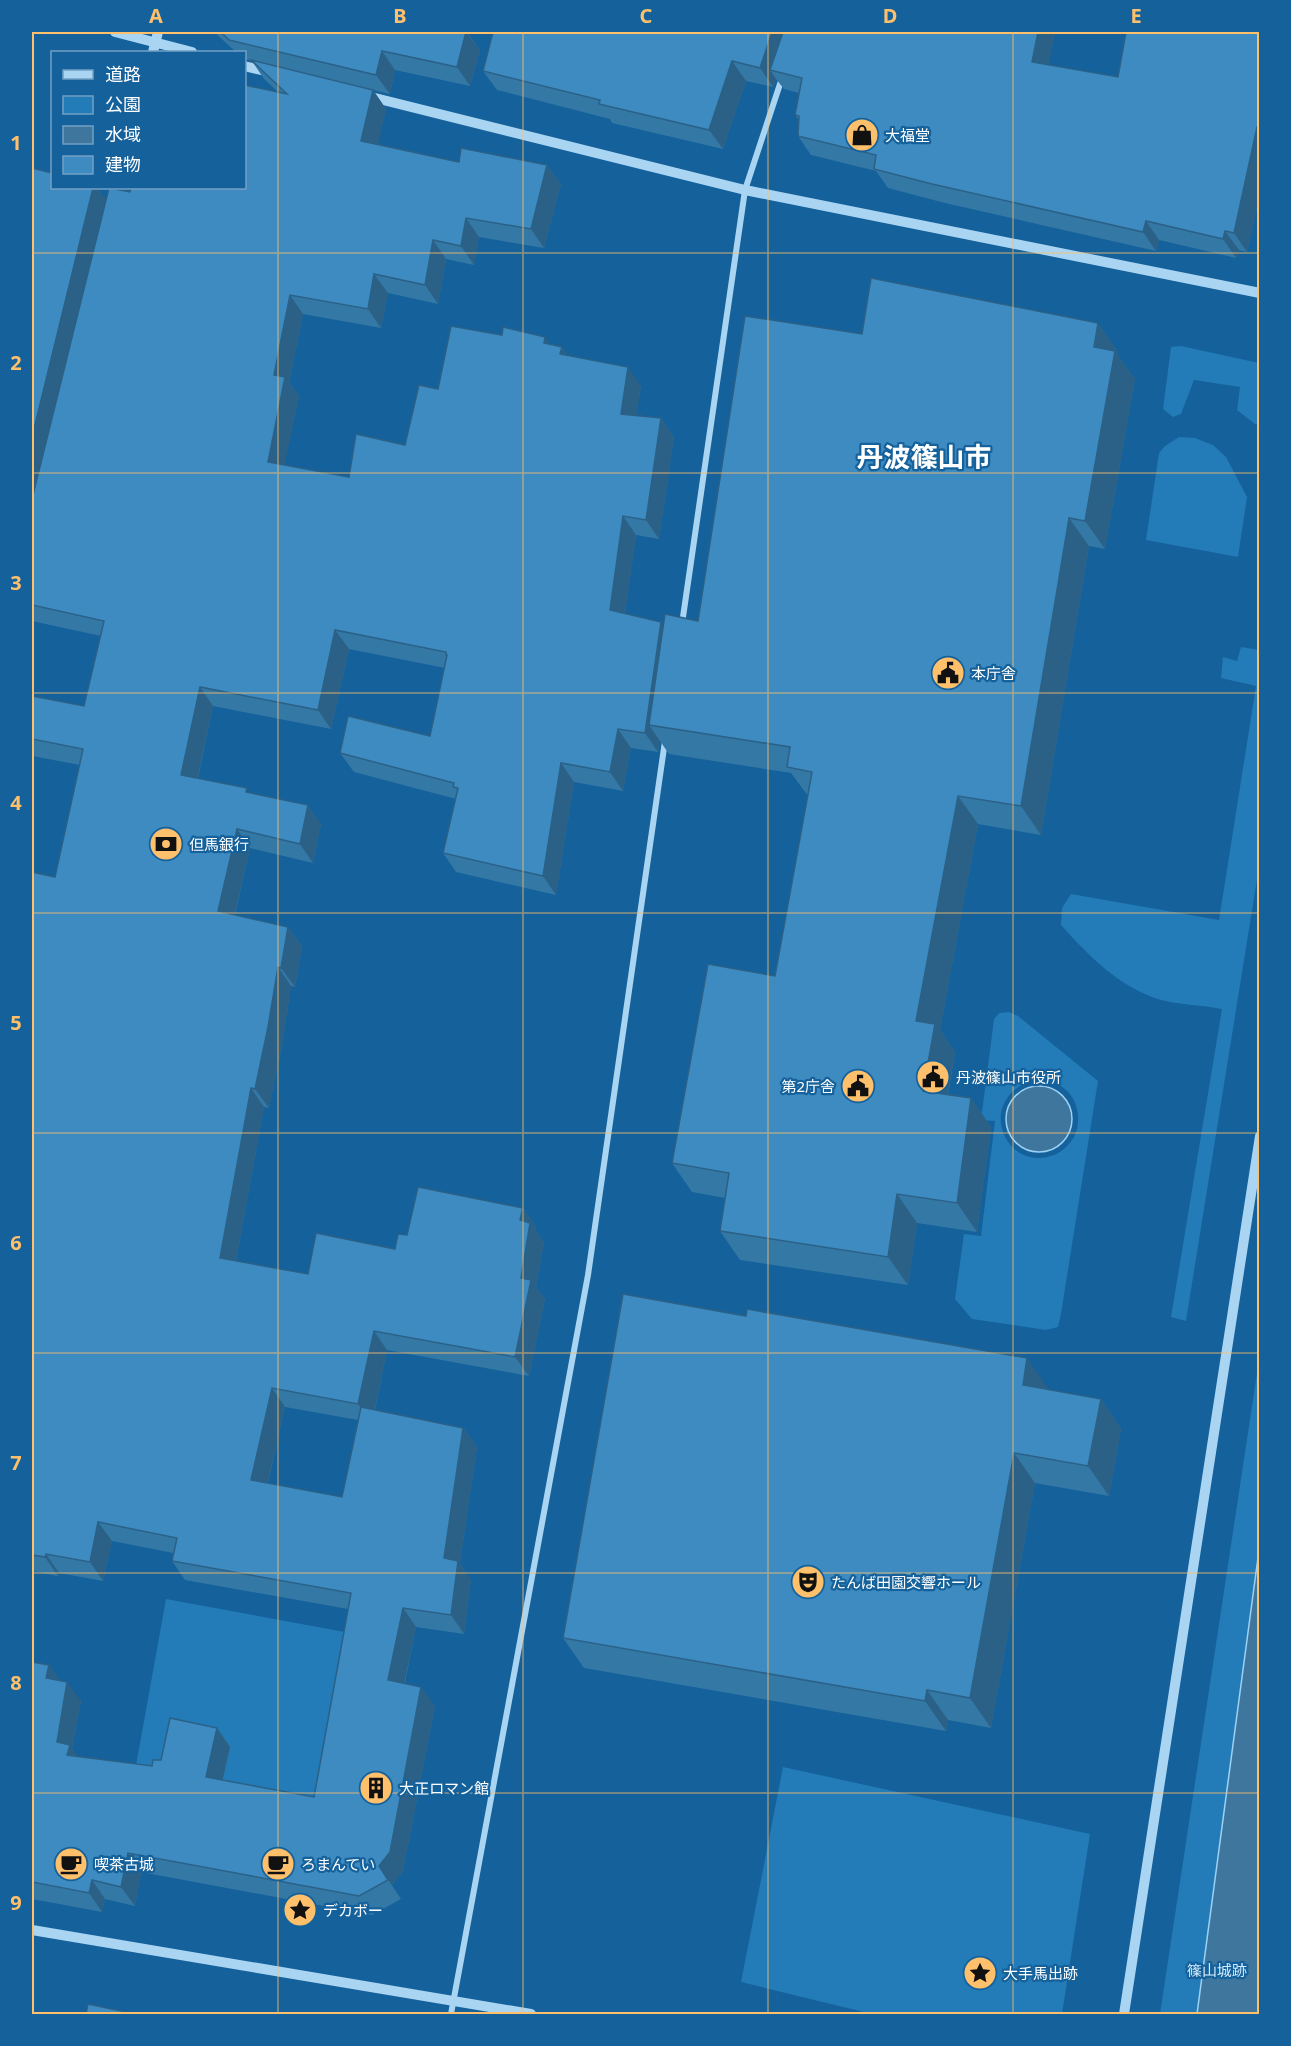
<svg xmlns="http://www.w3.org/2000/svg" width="1291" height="2046" viewBox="0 0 1291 2046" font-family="'Noto Sans','Noto Sans JP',sans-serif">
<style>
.green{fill:#237bb8;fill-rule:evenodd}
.water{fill:#3f769e;stroke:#9bd2f6;stroke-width:1.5}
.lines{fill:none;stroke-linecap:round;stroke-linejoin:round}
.minor{stroke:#a9d5f3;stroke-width:6}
.tertiary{stroke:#a9d5f3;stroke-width:10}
.wall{fill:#3478a6;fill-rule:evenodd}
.shaded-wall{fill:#2b6187}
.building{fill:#3d8bc1;stroke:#2b6187;stroke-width:1.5}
.grid{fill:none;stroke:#ffc06b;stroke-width:1.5;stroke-opacity:0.55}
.labels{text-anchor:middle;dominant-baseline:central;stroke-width:4.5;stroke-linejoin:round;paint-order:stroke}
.poi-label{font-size:15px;fill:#fff;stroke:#14619b;text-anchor:start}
.park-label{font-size:15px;fill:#d1ebfd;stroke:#14619b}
.town-label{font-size:27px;font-weight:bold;fill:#fff;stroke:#14619b}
.neatline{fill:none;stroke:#ffc06b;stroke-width:2}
.grid-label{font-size:20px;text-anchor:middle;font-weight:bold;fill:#ffc06b}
</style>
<rect width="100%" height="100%" fill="#14619b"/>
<path class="green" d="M1181,346L1259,363V425L1255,424L1237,410L1240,387L1194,380L1181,414L1173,417L1163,409L1171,347Z
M1179,437L1195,438L1213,445L1226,457L1247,497L1238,557L1146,540L1159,453L1165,446Z
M1241,647L1259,650V867L1186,1321L1171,1317L1222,1009C1202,1005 1181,1005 1161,1000C1120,988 1089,956 1061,925L1062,908L1071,894L1219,920L1256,686L1221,678L1223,657L1237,661Z
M1009,1012L1018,1016L1098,1081L1061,1314L1058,1327L1046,1330L972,1319L955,1299L964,1234L981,1236L995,1121L981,1120L994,1019L999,1013ZM1036,1079C1044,1080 1052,1081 1059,1085C1077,1094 1083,1119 1074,1137C1069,1145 1063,1151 1054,1155C1004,1174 973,1097 1036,1079Z
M1259,1360V2014H1160Z
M166,1599L361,1635L329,1807L174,1779L133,1782Z
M783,1767L1090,1834L1062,2014H872L741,1982Z"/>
<path class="water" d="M1006 1119a33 33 0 1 1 66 0a33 33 0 1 1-66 0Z
M1259,1550V2014H1197Z"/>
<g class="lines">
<path class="minor" d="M682,624L745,190L782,78
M451,2014L588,1275L665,741"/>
<path class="tertiary" d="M115,32L192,52
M153,52L158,32
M244,66L270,72
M367,96L745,190L1260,293
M32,1930L531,2014
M1124,2014L1260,1136"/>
</g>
<path class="wall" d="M214,32H467L480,50L470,86L395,70L390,94L373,90L386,109L378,144L459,162L547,165L561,184L544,248L479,237L474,265L446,259L438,304L388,293L381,328L303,314L289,383L299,396L284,465L349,477L405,445L438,389L551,344L562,347L568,356L641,386L636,415L661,418L674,437L659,539L636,535L625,614L663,625L698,621L862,334L1098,323L1118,352L1117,354L1135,379L1105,549L1089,546L1041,835L978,824L940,1030L955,1052L948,1095L971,1098L991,1127L977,1232L917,1223L908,1285L740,1260L720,1231L725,1198L692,1192L672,1163L775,976L808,796L791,773L669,754L660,741L658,752L631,748L623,791L574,782L556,895L456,872L443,853L456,799L354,772L340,753L430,736L445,668L349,649L331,729L213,706L198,778L250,793L321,824L313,863L250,848L235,915L288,927L302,946L295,987L291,986L282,1046L269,1108L264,1107L236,1261L308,1274L395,1249L407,1235L523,1208L536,1227L535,1230L544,1242L536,1287L545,1299L529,1376L387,1350L375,1410L463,1428L477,1447L460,1563L471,1580L464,1634L416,1627L405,1683L435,1706L403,1871L392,1885L401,1899L372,1915L141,1872L135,1906L105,1899L102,1912L32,1899V1662L49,1665L60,1681L81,1701L72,1748L78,1757L152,1766L161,1760L217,1728L230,1747L223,1780L314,1797L348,1609L185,1580L172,1561L173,1553L112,1541L103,1581L59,1573L58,1576L32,1571V872L55,877L80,765L32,756V696L84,706L101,636L32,621V168L52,188H97L106,200L130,192L278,92L264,79L252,61L244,59V52H236ZM285,1407L358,1420L342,1497L268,1483Z
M493,32H1055L1048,65L1118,77L1260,32V194L1247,252L1239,250L1236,258L1159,240L1156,251L945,203L888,188L876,171L811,155L798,136L799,120L795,115L799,93L784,89L776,79L773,87L746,81L723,149L612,123L610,119L497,90L483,71Z
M1048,1388V1390L1101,1399L1121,1429L1109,1496L1035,1483L991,1728L948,1720L946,1731L584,1668L563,1638Z"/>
<path class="shaded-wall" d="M466,32L480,50L470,86L457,67Z
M772,32H792L770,70L776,79L773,87L760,68Z
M1038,32H1055L1045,82L1032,62Z
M382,51L395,70L390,94L376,75Z
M732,61L746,81L723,149L709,130Z
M373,90L386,109L375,160L361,141Z
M1257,127L1260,131V194L1247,252L1234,233Z
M547,165L561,184L544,248L531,229Z
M93,188H97L108,202L32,510V437Z
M466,218L479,237L474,265L461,246Z
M1146,221L1159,240L1156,251L1143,232Z
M1225,231L1239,250L1236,258L1223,239Z
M433,240L446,259L438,304L425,285Z
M374,274L388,293L381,328L368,309Z
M290,295L303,314L289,383L299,396L281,481L268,462L274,375Z
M1098,323L1118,352L1117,354L1135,379L1105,549L1085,521L1094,347Z
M545,337L559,356L544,343Z
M562,347L575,366L560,354Z
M628,367L641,386L634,433L621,414Z
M661,418L674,437L659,539L646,520Z
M623,516L636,535L623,629L610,610Z
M1069,518L1089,546L1041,835L1021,806Z
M661,622L674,641L649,725L660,741L658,752L645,733Z
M335,630L349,649L331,729L318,710Z
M200,687L213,706L194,794L181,775Z
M618,729L631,748L623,791L610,772Z
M561,763L574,782L556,895L543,876Z
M958,796L978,824L940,1030L955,1052L943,1120L923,1091L916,1021Z
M308,805L321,824L313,863L300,844Z
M237,829L250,848L231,930L218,911Z
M288,927L302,946L295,987L281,968Z
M278,967L291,986L282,1046L269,1108L255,1089Z
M251,1088L264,1107L233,1277L220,1258Z
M971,1098L991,1127L977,1232L957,1203Z
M897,1194L917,1223L908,1285L888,1257Z
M523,1208L536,1227L535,1230L544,1242L536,1287L545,1299L529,1376L515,1357L521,1278L520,1220Z
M374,1331L387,1350L372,1423L358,1404Z
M1027,1358L1048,1388L1044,1415L1023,1385Z
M272,1388L285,1407L264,1499L251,1480Z
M1101,1399L1121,1429L1109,1496L1088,1466Z
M463,1428L477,1447L460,1563L471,1580L464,1634L451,1615L444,1558Z
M1014,1453L1035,1483L991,1728L970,1698Z
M98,1522L112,1541L103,1581L90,1562Z
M46,1554L59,1573L58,1576L45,1557Z
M403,1608L416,1627L401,1699L388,1680Z
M49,1665L62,1684L46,1678Z
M67,1682L81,1701L72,1748L83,1764L70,1760L57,1742Z
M421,1687L435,1706L403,1871L392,1885L401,1899L379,1866Z
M927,1690L948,1720L946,1731L925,1701Z
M217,1728L230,1747L219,1796L206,1777Z
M128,1853L141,1872L135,1906L121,1887Z
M92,1880L105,1899L102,1912L89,1893Z"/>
<path class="building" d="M221,32H466L457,67L382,51L376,75L229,40Z
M493,32H772L760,68L732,61L709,130L599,104L600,100L483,71Z
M783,32H1038L1032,62L1118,77L1126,32H1260V128L1257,127L1234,233L1225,231L1223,239L1146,221L1143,232L932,184L874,169L876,155L798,136L799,116L795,115L802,78L770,70Z
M251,60L373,90L361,141L459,162L461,148L547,165L531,229L466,218L461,246L433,240L425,285L374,274L368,309L290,295L274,375L285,377L268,462L349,477L356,434L405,445L419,385L438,389L451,326L502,335L503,327L545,337L544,343L562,347L560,354L628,367L621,414L661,418L646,520L623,516L610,610L661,622L645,733L618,729L610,772L561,763L543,876L443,853L458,788L453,787L454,783L340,753L348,716L430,736L447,655H446V652L335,630L318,710L200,687L181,775L247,788L246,792L308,805L300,844L237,829L218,911L288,927L281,968L278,967L268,1027L255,1089L251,1088L220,1258L308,1274L316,1233L395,1249L398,1234L407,1235L418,1187L523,1208L520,1220L530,1223L521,1278L531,1280L515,1357L374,1331L358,1404L272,1388L251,1480L342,1497L361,1407L463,1428L444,1558L458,1561L451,1615L403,1608L388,1680L421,1687L390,1852L379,1866L388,1880L359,1896L128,1853L121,1887L92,1880L89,1893L32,1882V1662L49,1665L46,1678L67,1682L57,1742L70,1745L67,1755L152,1766L153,1760H161L170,1718L217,1728L206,1777L314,1797L351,1593L172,1561L177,1538L98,1522L90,1562L46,1554L45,1557L32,1555V872L55,877L83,749L32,739V696L84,706L104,621L32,605V499L109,188L130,192L131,188H244V85L287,94Z
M32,168L52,173V188H93L32,437Z
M871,278L1098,323L1094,347L1115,351L1085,521L1069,518L1021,806L958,796L916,1021L935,1024L923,1091L971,1098L957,1203L897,1194L888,1257L720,1231L729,1173L672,1163L708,964L775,976L812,772L787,767L790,747L649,725L665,614L698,621L745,316L862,334Z
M623,1294L746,1316L747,1309L1027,1358L1023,1385L1101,1399L1088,1466L1014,1453L970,1698L927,1690L925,1701L563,1638Z
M88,2004L135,2014H86Z"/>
<path class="grid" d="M278,32V2014M523,32V2014M768,32V2014M1013,32V2014M32,253H1260M32,473H1260M32,693H1260M32,913H1260M32,1133H1260M32,1353H1260M32,1573H1260M32,1793H1260"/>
<defs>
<g id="shop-disc" transform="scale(1.725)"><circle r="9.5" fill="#ffc06b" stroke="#14619b"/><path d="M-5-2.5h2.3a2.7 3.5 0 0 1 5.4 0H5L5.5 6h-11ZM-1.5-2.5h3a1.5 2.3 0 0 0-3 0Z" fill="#111"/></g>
<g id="civic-disc" transform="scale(1.725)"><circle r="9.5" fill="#ffc06b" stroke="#14619b"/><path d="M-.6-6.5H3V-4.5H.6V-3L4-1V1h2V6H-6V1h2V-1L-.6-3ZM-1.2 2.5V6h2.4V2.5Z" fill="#111"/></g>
<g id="bank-disc" transform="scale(1.725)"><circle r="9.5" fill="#ffc06b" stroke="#14619b"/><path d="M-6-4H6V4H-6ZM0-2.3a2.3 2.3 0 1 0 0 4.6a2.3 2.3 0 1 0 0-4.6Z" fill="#111"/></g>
<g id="theatre-disc" transform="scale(1.725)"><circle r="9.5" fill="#ffc06b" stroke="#14619b"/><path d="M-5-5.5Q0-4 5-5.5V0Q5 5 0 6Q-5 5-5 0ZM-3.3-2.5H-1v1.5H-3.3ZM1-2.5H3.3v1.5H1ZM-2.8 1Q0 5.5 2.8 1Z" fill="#111"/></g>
<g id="building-disc" transform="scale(1.725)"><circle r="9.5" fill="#ffc06b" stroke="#14619b"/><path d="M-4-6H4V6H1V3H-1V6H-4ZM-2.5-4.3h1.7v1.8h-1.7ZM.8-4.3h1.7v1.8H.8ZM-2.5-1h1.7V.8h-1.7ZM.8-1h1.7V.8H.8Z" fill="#111"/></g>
<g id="cafe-disc" transform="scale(1.725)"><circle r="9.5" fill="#ffc06b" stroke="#14619b"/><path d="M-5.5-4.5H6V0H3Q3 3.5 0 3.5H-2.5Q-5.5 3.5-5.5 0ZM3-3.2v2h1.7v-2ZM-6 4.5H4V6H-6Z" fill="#111"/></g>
<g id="sight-disc" transform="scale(1.725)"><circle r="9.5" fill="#ffc06b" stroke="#14619b"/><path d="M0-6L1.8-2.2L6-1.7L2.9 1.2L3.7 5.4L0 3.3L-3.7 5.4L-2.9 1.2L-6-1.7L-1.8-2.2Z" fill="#111"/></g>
</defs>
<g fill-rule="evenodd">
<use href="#shop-disc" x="862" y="135"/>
<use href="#civic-disc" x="948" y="673"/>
<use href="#bank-disc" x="166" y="844"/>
<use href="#civic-disc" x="933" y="1077"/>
<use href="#civic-disc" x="858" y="1086"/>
<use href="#theatre-disc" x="808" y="1582"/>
<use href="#building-disc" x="376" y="1788"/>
<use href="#cafe-disc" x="71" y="1864"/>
<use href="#cafe-disc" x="278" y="1864"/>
<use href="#sight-disc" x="300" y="1910"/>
<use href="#sight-disc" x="980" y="1973"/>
</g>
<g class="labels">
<g class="poi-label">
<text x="885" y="135">大福堂</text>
<text x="971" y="673">本庁舎</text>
<text x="189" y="844">但馬銀行</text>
<text x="956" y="1077">丹波篠山市役所</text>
<text x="835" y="1086" text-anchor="end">第2庁舎</text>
<text x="831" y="1582">たんば田園交響ホール</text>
<text x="399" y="1788">大正ロマン館</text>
<text x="94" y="1864">喫茶古城</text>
<text x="301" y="1864">ろまんてい</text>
<text x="323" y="1910">デカボー</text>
<text x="1003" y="1973">大手馬出跡</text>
</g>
<g class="park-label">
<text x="1217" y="1970">篠山城跡</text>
</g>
<g class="town-label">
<text x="924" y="456">丹波篠山市</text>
</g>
</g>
<rect width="1291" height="2046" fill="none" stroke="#14619b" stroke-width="66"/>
<rect x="51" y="51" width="195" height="138" fill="#14619b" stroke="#72a0c3" stroke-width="1.5"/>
<rect x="63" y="70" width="30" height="9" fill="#a9d5f3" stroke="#72a0c3" stroke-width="1.5"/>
<text x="105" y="81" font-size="18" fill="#ffffff">道路</text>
<rect x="63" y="96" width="30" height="18" fill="#237bb8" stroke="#72a0c3" stroke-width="1.5"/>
<text x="105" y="111" font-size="18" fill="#ffffff">公園</text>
<rect x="63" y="126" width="30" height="18" fill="#3f769e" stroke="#72a0c3" stroke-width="1.5"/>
<text x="105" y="141" font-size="18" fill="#ffffff">水域</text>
<rect x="63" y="156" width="30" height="18" fill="#3d8bc1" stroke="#72a0c3" stroke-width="1.5"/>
<text x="105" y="171" font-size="18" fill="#ffffff">建物</text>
<rect x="33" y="33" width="1225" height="1980" class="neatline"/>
<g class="grid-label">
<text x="156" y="23">A</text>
<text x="400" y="23">B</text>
<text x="646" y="23">C</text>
<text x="890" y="23">D</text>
<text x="1136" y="23">E</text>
<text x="16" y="150">1</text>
<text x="16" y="370">2</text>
<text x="16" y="590">3</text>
<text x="16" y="810">4</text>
<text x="16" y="1030">5</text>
<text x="16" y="1250">6</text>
<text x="16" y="1470">7</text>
<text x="16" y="1690">8</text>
<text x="16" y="1910">9</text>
</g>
</svg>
